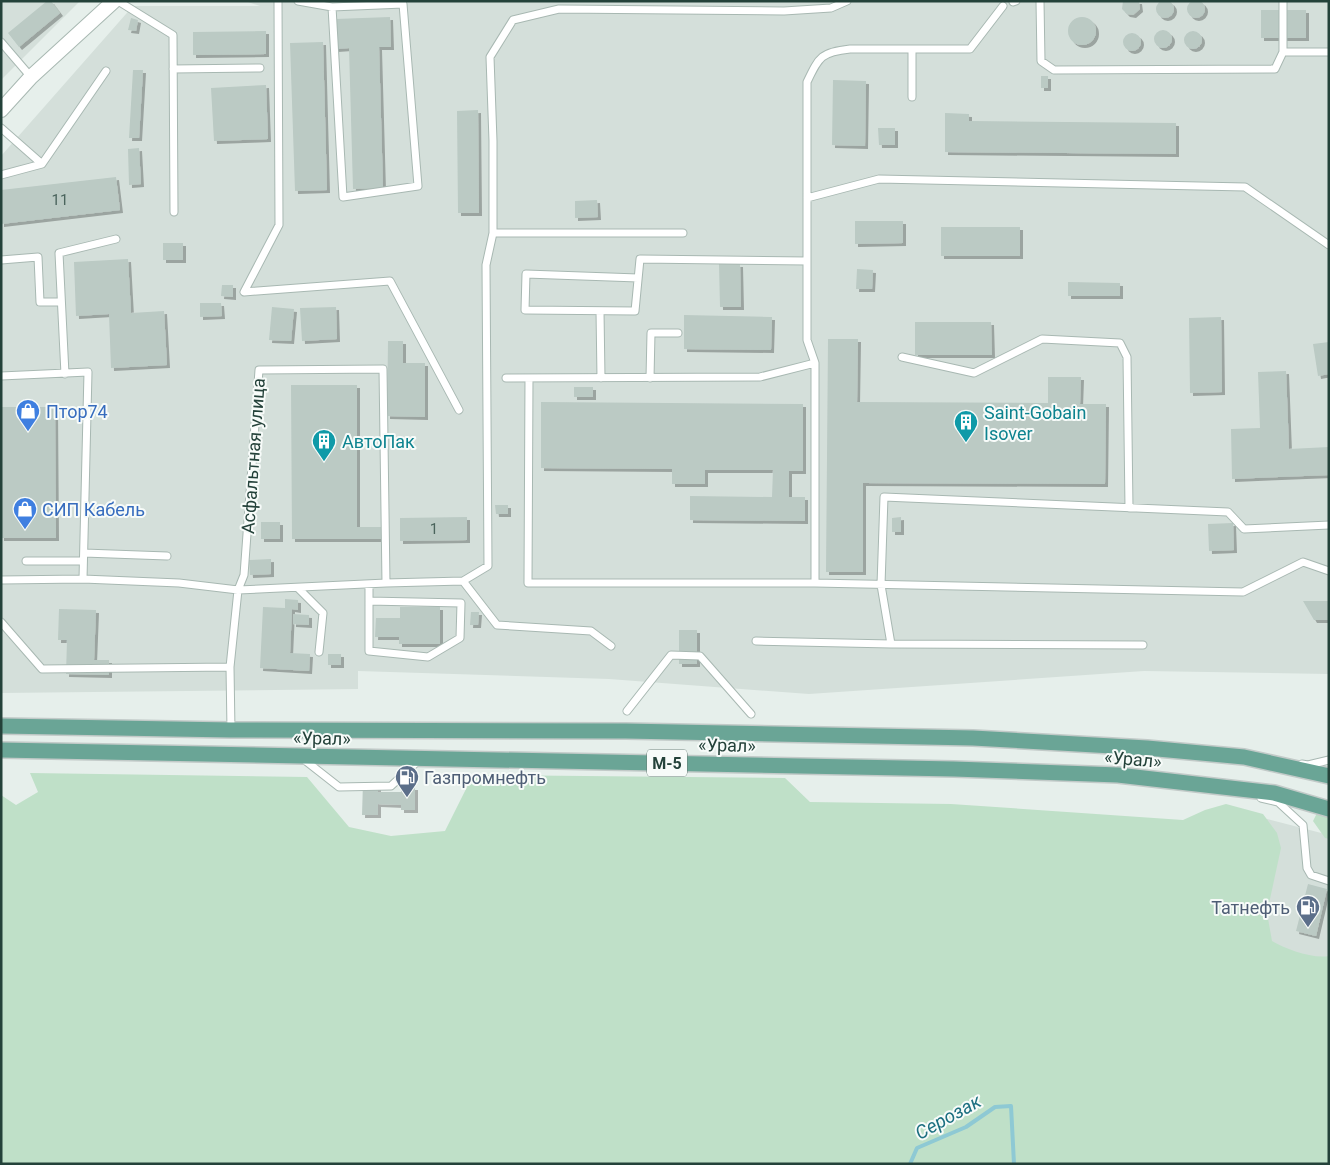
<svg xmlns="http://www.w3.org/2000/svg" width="1330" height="1165" viewBox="0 0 1330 1165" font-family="Roboto,sans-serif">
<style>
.built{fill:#d4dfda}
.green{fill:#bfe0c8}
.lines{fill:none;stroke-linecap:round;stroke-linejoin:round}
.stream{stroke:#8ec9d4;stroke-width:4}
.building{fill:#bbcac4;filter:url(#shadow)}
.lane-casing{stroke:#a8b8b2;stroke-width:9}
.street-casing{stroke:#a8b8b2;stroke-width:16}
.primary-casing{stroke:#c2cac8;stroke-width:18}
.lane{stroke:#fff;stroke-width:7}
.street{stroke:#fff;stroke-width:14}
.primary{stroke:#6aa596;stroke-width:15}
.labels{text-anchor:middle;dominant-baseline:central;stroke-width:4;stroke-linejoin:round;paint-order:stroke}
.number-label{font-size:15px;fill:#4a645c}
.shield{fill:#f7fbf9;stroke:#637a73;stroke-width:1}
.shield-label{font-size:16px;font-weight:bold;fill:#24423a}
.shop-label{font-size:18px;fill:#366cbe;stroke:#f7fbf9;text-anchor:start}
.culture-label{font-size:18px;fill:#0d838f;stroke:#f7fbf9;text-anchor:start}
.street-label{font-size:18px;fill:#24423a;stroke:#f7fbf9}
.service-label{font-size:18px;fill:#4e5e75;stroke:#f7fbf9;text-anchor:start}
.water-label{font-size:19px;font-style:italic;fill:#1c6f80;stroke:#f7fbf9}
</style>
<defs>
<filter id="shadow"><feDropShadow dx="3" dy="3" stdDeviation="0" flood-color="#0004"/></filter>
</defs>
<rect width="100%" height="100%" fill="#e6efeb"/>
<path class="built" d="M1,1H80L1,80Z
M245,1H1329V674L1144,671L809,694L609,679L358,671V689L1,693V156L133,6H260Z
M1263,818L1329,835V994L1243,973Z"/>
<path class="green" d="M30,773L307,777L349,827L391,836L445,831L473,775L785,778L810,802L951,804L1183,820L1205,810L1226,804L1263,814L1277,833L1281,848L1267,913L1272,941C1286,949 1312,959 1329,956V1164H1V795L16,805L38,792Z
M1318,811L1329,814V839L1325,838L1313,821Z"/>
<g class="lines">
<path class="stream" d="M910,1164L917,1148L966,1127L995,1107L1011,1106L1014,1164"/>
</g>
<path class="building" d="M1156 9a9 9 0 1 1 18 0a9 9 0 1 1-18 0Z
M1187 9a9 9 0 1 1 18 0a9 9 0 1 1-18 0Z
M47,1H51L60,13L19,47L8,33Z
M1123,1H1139L1140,9L1133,15L1127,14L1122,9Z
M1261,10H1306V38H1261Z
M390,17L391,47H379L383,188L353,189L349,48L335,49V19Z
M1068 31a14 14 0 1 1 28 0a14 14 0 1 1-28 0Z
M131,18L138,20L136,31L128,30Z
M1154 39a9 9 0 1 1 18 0a9 9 0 1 1-18 0Z
M1184 40a9 9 0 1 1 18 0a9 9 0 1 1-18 0Z
M266,31V54L193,55V32Z
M1123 42a9 9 0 1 1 18 0a9 9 0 1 1-18 0Z
M323,42L327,190L295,191L290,43Z
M133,70H143L139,138H129Z
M1041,76H1048V88H1041Z
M833,80L866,81L865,146L832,145Z
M266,85L268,139L214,141L211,88Z
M478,110L479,213H458L457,111Z
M945,113L969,114V121L1176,123V154L945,152Z
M878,128H895V145H879Z
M139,148L141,184L129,185L128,149Z
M116,177L120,210L1,224V190Z
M597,200L598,217L575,218V201Z
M855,221H903V243L855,244Z
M941,227H1020V256H941Z
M163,243H183V260H163Z
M128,259L131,313L164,311L167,365L111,368L109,314L76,316L74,262Z
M719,264H740L741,307H720Z
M857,269L873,270L872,289H856Z
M1068,282L1120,283V296H1068Z
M222,285H233V297L221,296Z
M200,303H221L222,316L200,317Z
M272,307L294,309L291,341L269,340Z
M336,307L337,339L302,341L300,308Z
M684,315L772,317L771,350L684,349Z
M1221,317L1222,392L1190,393L1189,318Z
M915,322H991L992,355H915Z
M828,339H858L857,402L1048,403V377H1081L1080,404H1106L1105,484L863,483V572H826Z
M388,341H403V363H425V417L387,416Z
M1329,342V374L1318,376L1313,344Z
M1286,371L1289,449L1329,447V475L1232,479L1231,429L1260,428L1258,372Z
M291,385H357V527H382V539H292Z
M574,387H593V397H574Z
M541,402L803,404V471H789V497H805V521L690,520V496L772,497L773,470H705V484H672V469L541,468Z
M1,407H55L56,538H1Z
M495,505H508V514H496Z
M467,517V540L400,541V518Z
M901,517V532H892V518Z
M261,522H280V539H261Z
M1233,523L1234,550L1209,551L1208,524Z
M271,559V574L250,575L249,560Z
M285,599L298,600V610L292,609L290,653L310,654L309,671L260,668L263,607L285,608Z
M1303,601H1329V620H1314Z
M400,607H440V644H399V637H375L376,618H400Z
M59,609L96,610L94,660H109V675L66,674L67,640H58Z
M471,612H479L478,625H470Z
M293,614L309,615V625L293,624Z
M679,630H697V664H679Z
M328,654H341V665H328Z
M363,782L378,783V792H401V787H415V810H401V805L378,804V815H362Z
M1308,884L1327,889L1316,936L1296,931Z"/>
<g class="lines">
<g class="lane-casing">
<path id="lane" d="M118,1L173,35L174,212
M278,1L279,225L244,292L390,281L459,410
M298,1L332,7L403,4L418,186L343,197L332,7
M1040,1L1041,61L1054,70L1275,69L1283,52
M1283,1V52H1329
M1013,2L1016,1
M1,42L31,77
M173,69L260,68
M912,97V49
M1,128L42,164
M1,175L42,164L106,71
M807,198L879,179L1245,187L1329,245
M493,233H683
M1,260L38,257L40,302H61
M638,278L526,274L525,310L635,311L640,259L807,261
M600,311L601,378
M902,357L974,373L1042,339L1120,343L1127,357L1129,508
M65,374L59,253L116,239
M1,376L88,372L83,579
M506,378L760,377L815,363
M529,378L528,583H815V363L807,340V82C819,57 821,52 850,49H970L1003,6
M650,378L651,333H678
M84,553L167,556
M26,561H83
M1,580L83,579L179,583L238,590L386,583L463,581L488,566L486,265L493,233V141L490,57L513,20L559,9L784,11L831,8L847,1
M463,581L497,625L591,631L611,646
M815,583L1243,592L1303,562L1329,571
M298,588L323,613L319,652
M369,601L461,603L460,638L428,657L369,651V585
M1,622L42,669L230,667
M756,641L891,644L1143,645
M891,644L881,585L884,497L1228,512L1244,529L1329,525
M627,711L671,655L700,656L751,714
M231,730L230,667L238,590L244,575L259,370L383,369L386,583
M302,758L339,787L391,786L419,760
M1302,764L1308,765L1329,760
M1261,798L1278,802L1303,825L1307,868L1311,875L1329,881"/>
</g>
<g class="street-casing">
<path id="street" d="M1,110L31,77L114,1"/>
</g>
<g class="primary-casing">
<path id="primary" d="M1,726L231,730L626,731L973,738L1147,748L1244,757L1329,776
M1,750L954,769L1118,775L1274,793L1329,809"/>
</g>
<use href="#lane" class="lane"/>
<use href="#street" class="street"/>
<use href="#primary" class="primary"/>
</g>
<defs>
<g id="shop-pin" transform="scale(1.25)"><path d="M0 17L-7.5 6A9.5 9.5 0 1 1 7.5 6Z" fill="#3f7fe0" stroke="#f7fbf9"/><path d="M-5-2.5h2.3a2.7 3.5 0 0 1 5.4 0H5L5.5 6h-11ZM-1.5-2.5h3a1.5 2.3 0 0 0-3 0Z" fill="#fff"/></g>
<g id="building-pin" transform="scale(1.25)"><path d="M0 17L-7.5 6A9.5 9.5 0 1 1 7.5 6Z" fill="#0f9aa8" stroke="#f7fbf9"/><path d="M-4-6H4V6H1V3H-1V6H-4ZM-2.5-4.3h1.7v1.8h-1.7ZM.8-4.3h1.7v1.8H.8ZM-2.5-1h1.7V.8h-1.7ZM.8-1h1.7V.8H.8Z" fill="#fff"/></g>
<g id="fuel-pin" transform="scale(1.25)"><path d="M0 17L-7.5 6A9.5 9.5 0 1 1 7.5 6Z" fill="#5c6f8a" stroke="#f7fbf9"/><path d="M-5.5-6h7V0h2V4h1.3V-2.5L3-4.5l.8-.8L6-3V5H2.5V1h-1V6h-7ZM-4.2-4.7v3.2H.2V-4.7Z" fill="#fff"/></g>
</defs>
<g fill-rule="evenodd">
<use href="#shop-pin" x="28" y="411"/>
<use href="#building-pin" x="966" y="422"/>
<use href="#building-pin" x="324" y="441"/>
<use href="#shop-pin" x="25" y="509"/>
<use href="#fuel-pin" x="407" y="777"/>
<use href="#fuel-pin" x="1308" y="907"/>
</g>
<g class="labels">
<g class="number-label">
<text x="60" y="200">11</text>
<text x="434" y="529">1</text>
</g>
<rect class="shield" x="647" y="749.5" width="40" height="27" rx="4"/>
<g class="shield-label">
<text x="667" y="763">М-5</text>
</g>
<g class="shop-label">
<text x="46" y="411">Птор74</text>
<text x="42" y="509">СИП Кабель</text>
</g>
<g class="culture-label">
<text x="984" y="412">Saint-Gobain<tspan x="984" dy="21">Isover</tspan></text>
<text x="342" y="441">АвтоПак</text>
</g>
<g class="street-label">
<text transform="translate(253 456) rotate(-86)">Асфальтная улица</text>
<text transform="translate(322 738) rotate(1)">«Урал»</text>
<text transform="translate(727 745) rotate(1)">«Урал»</text>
<text transform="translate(1133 759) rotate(5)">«Урал»</text>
</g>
<g class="service-label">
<text x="424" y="777">Газпромнефть</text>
<text x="1290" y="907" text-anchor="end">Татнефть</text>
</g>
<g class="water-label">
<text transform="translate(948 1117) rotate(-29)">Серозак</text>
</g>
</g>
<rect width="1330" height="1165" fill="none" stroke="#24423a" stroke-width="5"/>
</svg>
